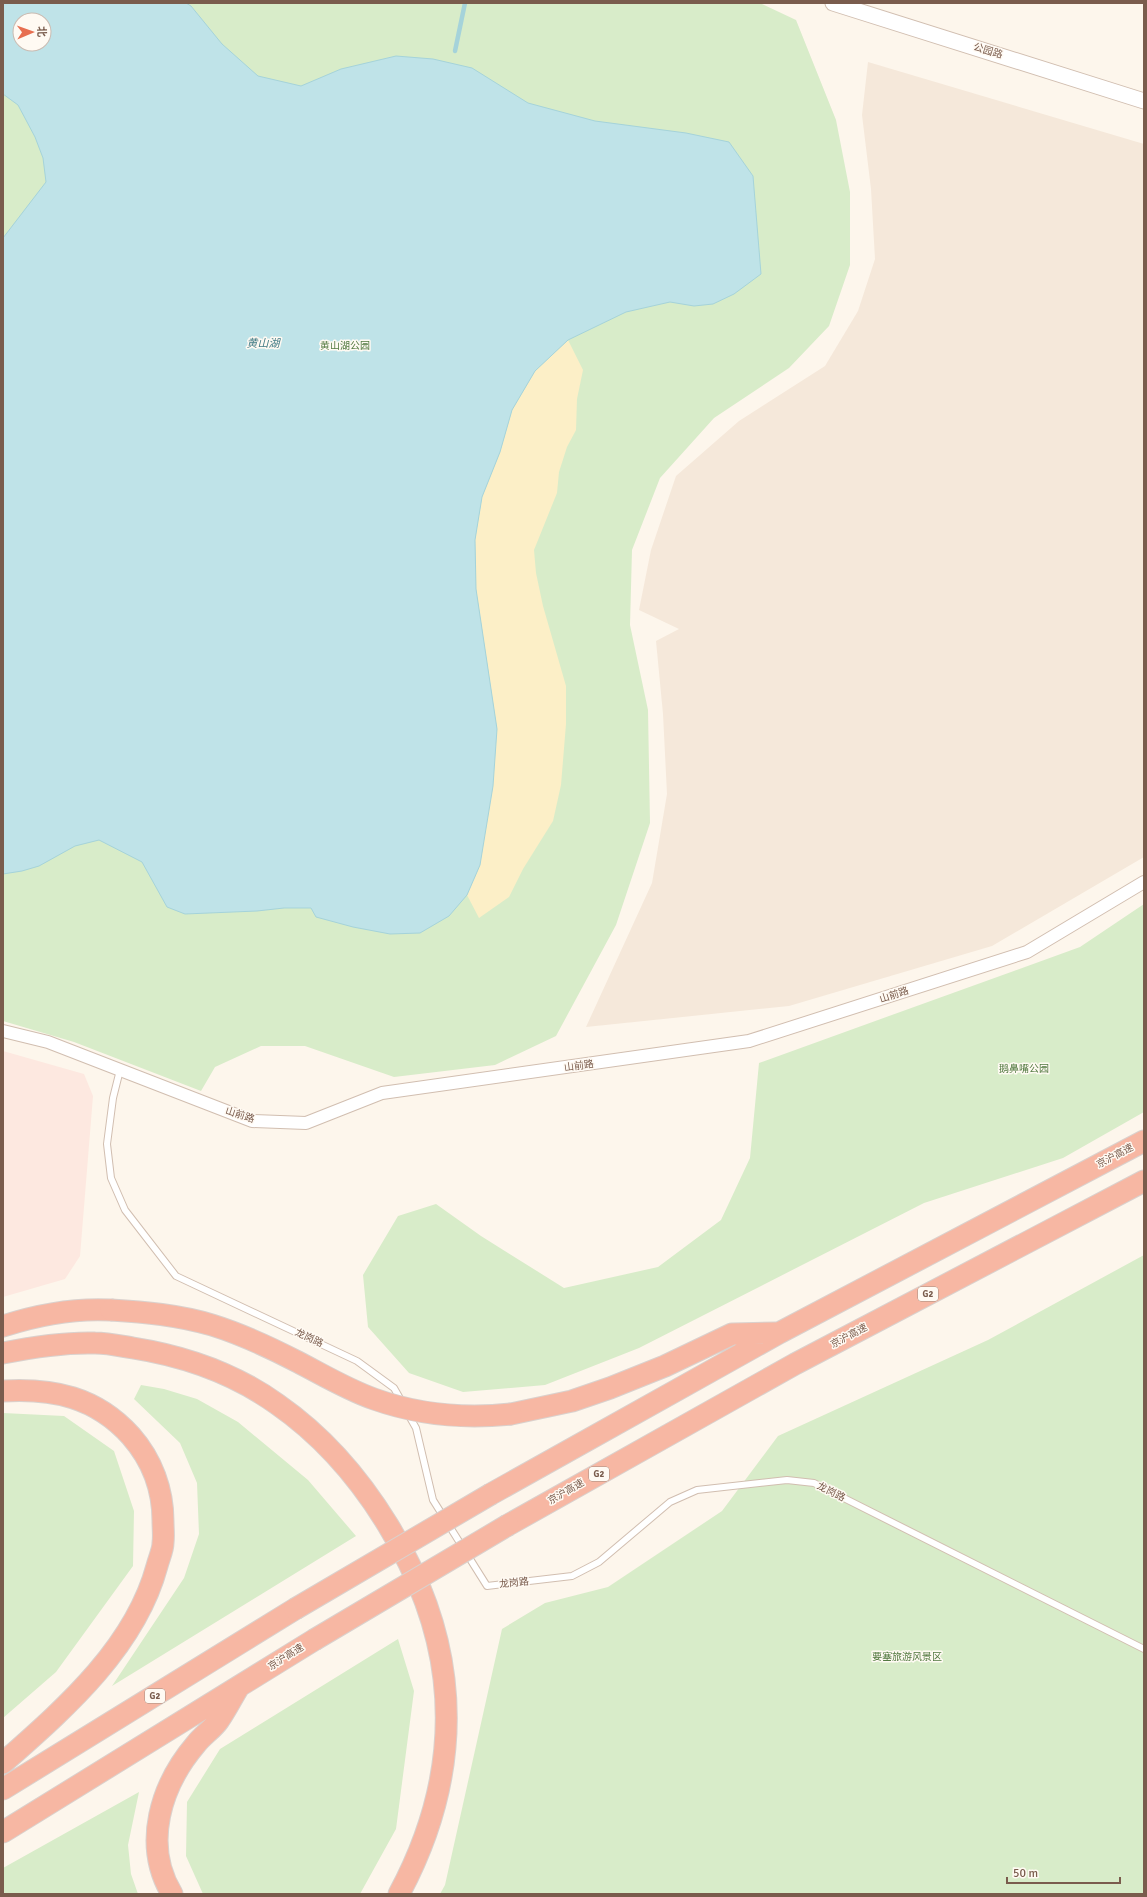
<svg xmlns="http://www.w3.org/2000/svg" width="1147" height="1897" viewBox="0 0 1147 1897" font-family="Signika,'Noto Sans SC',sans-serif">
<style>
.residential{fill:#f5e8da}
.commercial{fill:#fde8e0}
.green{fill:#d8ecc9;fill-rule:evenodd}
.sand{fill:#fcefc7}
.water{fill:#bfe3e8;stroke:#a5d3da;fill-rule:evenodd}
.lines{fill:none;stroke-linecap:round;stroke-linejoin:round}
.stream{stroke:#a5d3da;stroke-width:4.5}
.service-casing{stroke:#d1beb0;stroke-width:8}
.minor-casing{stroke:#d1beb0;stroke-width:14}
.tertiary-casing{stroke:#d1beb0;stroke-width:17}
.motorway-casing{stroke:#dad1cd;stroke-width:23}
.service{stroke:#fff;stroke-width:6}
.minor{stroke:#fff;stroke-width:12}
.tertiary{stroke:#fff;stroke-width:15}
.motorway{stroke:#f7b7a3;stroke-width:21}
.motorway-bridge-casing{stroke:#dad1cd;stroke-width:23;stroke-linecap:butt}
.motorway-bridge{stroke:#f7b7a3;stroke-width:21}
.labels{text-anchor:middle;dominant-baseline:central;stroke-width:3;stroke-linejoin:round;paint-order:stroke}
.shield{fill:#fffaf3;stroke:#a28b7f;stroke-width:1}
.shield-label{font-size:9px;font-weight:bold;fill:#7a5c4d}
.street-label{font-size:10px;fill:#7a5c4d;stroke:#fffaf3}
.park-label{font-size:10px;fill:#537a41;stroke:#fffaf3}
.water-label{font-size:11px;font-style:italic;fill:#437c86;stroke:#fffaf3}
</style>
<rect width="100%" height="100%" fill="#fdf6ec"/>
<path class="residential" d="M868,62L1144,144V857L992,946L789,1006L586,1027L652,883L667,794L663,714L656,641L679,629L639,610L651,550L676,476L739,421L825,366L858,311L875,259L871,189L862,115Z"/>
<path class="commercial" d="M3,1051L84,1074L93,1096L80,1256L65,1279L3,1297Z"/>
<path class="green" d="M3,3H760L796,20L836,120L850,192V265L829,326L789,368L714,418L660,478L632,550L630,625L648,710L650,823L616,925L556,1036L495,1065L394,1077L305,1046H261L215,1067L201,1091L74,1042L3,1021ZM20,20H44V44H20Z
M1144,904V1112L1063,1158L924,1203L639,1348L545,1385L463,1392L409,1373L368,1327L363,1275L398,1216L436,1204L481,1236L564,1288L658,1267L721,1220L750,1158L759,1063L1080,947Z
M1144,1255V1894H440L445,1885L502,1629L545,1603L608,1587L722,1511L778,1436L988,1340Z
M141,1385L164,1389L197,1399L238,1422L308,1480L356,1536L112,1686L184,1578L199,1534L197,1483L180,1443L134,1399Z
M3,1413L64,1416L114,1451L134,1511L133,1566L56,1672L3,1718Z
M398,1639L414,1691L396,1829L360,1894H203L186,1856L187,1802L220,1749Z
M139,1792L128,1845L131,1874L138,1894H3V1868Z"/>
<path class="sand" d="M568,340L583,370L577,399L576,430L567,447L559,472L557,493L534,550L536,573L543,606L566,686V724L561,785L553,821L523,869L509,897L479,918L467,895L480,865L497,729L476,589L475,540L482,497L500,452L512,410L535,371Z"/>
<path class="water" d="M3,3H186L191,6L222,44L258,76L301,86L341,69L396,56L433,59L472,68L528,103L595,121L686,133L729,142L753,176L761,274L734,294L713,304L694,306L670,302L626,312L568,340L535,371L512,410L500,452L482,497L475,540L476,589L497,729L493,786L480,865L467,895L449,916L420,933L390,934L353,927L316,917L311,908H284L257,911L185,914L167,907L142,862L99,840L75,846L39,866L22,871L3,874V238L46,182L43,158L35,137L18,105L3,94ZM20,20H44V44H20Z"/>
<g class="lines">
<path class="stream" d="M455,51L465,3"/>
<g class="service-casing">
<path id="service" d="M120,1070L113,1098L107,1144L111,1178L125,1210L176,1276L357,1361L394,1388L402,1402
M408,1414L416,1428L433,1500L487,1586L572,1576L599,1562L670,1502L697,1490L787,1480L814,1483L1144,1649"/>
</g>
<g class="minor-casing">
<path id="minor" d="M3,1031L48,1042L252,1121L306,1123L382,1093L749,1041L1027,952L1144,882"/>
</g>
<g class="tertiary-casing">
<path id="tertiary" d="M833,3L1144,101"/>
</g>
<g class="motorway-casing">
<path id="motorway" d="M3,1326C37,1315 75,1308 111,1310
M3,1353C33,1347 64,1342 95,1343C108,1343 121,1346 133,1348C184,1356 235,1374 277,1404C362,1463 432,1576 444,1679C453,1755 435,1827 399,1894
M3,1391C53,1388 96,1397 131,1436C152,1460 163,1490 163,1521C163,1528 164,1536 163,1543C163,1550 159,1558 157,1566C135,1648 64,1709 3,1763
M511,1414L572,1401L610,1388L665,1366L732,1334L776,1333
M491,1494L779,1333L1144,1141
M508,1525L795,1364L1144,1181
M3,1789L295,1609
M3,1832L314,1640
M172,1894C142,1844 161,1785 196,1744C203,1735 213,1729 219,1720C226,1710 232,1698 238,1688"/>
</g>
<use href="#service" class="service"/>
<use href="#minor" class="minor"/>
<use href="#tertiary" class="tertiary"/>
<use href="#motorway" class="motorway"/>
<g class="motorway-bridge-casing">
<path id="motorway-bridge" d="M111,1310C145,1312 178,1315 212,1325C241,1334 271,1348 298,1362C323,1375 348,1390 374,1399C419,1415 464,1419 511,1414
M295,1609L491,1494
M314,1640L508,1525"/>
</g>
<use href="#motorway-bridge" class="motorway-bridge"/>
</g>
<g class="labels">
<g class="shield">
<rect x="918" y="1287" width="20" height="14" rx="3"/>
<rect x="589" y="1467" width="20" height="14" rx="3"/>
<rect x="145" y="1689" width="20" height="14" rx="3"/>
</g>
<g class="shield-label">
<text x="928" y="1294">G2</text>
<text x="599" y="1474">G2</text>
<text x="155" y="1696">G2</text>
</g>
<g class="street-label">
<text transform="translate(988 51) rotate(17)">公园路</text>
<text transform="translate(894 995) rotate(-18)">山前路</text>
<text transform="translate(579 1066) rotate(-8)">山前路</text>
<text transform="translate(240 1115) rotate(18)">山前路</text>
<text transform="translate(1115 1156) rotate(-28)">京沪高速</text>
<text transform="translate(849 1336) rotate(-28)">京沪高速</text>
<text transform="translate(309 1338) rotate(25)">龙岗路</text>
<text transform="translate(566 1492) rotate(-30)">京沪高速</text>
<text transform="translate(831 1492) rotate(26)">龙岗路</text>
<text transform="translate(514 1583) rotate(-6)">龙岗路</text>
<text transform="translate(286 1657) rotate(-32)">京沪高速</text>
</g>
<g class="park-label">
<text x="345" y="346">黄山湖公园</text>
<text x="1024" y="1069">鹅鼻嘴公园</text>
<text x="907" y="1657">要塞旅游风景区</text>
</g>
<g class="water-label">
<text x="263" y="343">黄山湖</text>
</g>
</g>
<rect width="1147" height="1897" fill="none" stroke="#7a5c4d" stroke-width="8"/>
<g transform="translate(32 32) rotate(88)"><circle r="19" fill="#fffaf3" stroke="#cabbb1"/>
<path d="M0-3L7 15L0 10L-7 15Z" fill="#e76f51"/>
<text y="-6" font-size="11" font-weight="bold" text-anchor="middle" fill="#7a5c4d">北</text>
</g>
<path d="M1007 1877v6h113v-6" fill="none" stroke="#7a5c4d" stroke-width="2"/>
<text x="1013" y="1877" font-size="12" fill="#7a5c4d" stroke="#fffaf3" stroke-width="3" paint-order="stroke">50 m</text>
</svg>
